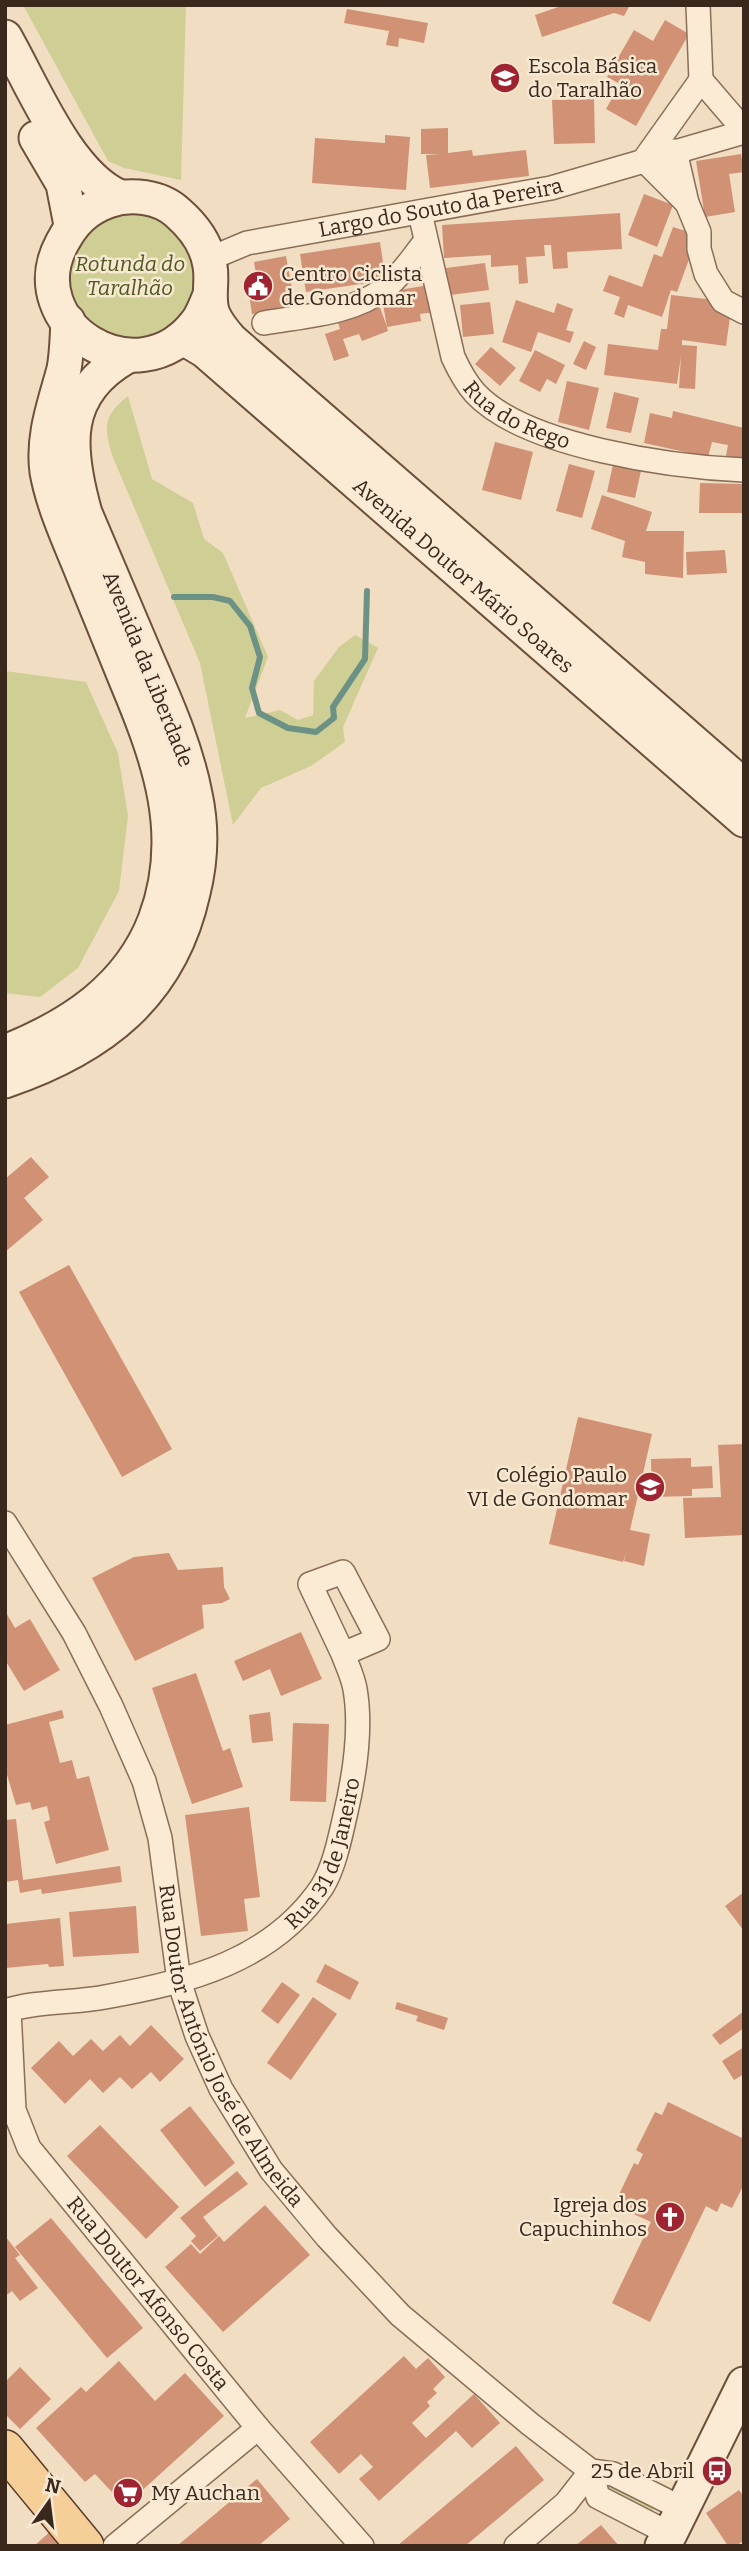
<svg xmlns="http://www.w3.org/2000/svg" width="749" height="2551" viewBox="0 0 749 2551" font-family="Bitter,serif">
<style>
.green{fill:#cfcf95}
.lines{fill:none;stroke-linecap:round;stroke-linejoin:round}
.stream{stroke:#6b9284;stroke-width:6}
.building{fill:#d19175}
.street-casing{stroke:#8b6e58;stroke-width:26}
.secondary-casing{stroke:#6d4f3b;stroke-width:37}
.primary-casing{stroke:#593c2c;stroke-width:40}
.street{stroke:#fbebd5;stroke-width:23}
.secondary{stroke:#fbebd5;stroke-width:33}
.primary{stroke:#f6ce97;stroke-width:37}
.labels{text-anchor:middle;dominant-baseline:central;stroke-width:5;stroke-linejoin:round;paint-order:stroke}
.poi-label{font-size:21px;fill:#3a281d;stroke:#f7e8d2;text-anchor:start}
.street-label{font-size:21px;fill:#3a281d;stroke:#f7e8d2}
.park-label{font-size:21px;font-style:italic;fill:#505822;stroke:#f7e8d2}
</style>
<rect width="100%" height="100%" fill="#f0ddc2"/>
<path class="green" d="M23,5H186L181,180L124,168L108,161Z
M68 277a63 63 0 1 1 126 0a63 63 0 1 1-126 0Z
M128,396L152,479L193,503L204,539L223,553L268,657L245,718L280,710L298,720L313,715L314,681L339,647L355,635L378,648L343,727L345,742L311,766L261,788L233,825L200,663L112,455C104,426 103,416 128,396Z
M5,671L86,682L118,753L128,816L119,891L78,968L40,997L5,993Z
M604,2481L654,2506L652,2513L604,2487Z"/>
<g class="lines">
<path class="stream" d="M174,597H213L230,601L250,626L260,657L252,688L259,713L288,728L316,732L334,718L333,707L365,659L367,591"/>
</g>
<path class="building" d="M564,5H630L624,16L614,13L542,37L535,15Z
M347,9L428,23L424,43L399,38L398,47L386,45L389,31L344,23Z
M665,20L689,34L636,126L606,109L620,84L607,77L634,30L653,41Z
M594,99L595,143L554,144L552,100Z
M448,128V153L472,150L473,156L526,150L529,176L430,188L426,155L440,154H421V129Z
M385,135L410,137L406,190L312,183L315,138L385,143Z
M741,154L744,172L729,174L735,212L705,217L696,161Z
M644,194L673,205L657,247L628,235Z
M620,213L622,249L567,252L568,268L553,269L551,245H544L545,256L526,257L528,283L519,284L518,265L491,267V255L444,258L442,225Z
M673,227L698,235L677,292L671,290L662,317L628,305L624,318L614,314L620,297L603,291L609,275L642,287L654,254L662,257Z
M380,242L384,269H379L380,277L367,279V283L306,292L300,254Z
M286,256L295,305L271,309L272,313L252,314L246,275L256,273L254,262Z
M485,263L489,290L450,295L446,268Z
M429,285L434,312L420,314L421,321L387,327L388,331L362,341L359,334L343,339L349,356L334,361L325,334L340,329L335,314L377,299L387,327L381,293Z
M671,295L732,302L726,346L682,340V345L697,346L695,389L679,388L681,356L677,384L604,375L608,344L658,350L661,329H667Z
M516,300L554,313L557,303L573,309L566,330L574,332L570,343L538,332L531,352L502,342Z
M490,302L494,334L463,337L460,305Z
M584,341L596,347L586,370L573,364Z
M491,347L516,368L500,386L475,364Z
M535,350L565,365L556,384L547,379L540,392L519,381Z
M567,381L599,388L589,430L558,422Z
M614,392L639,398L631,433L606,428Z
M673,411L744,428V460L726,456L728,445L712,442L708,457L644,443L650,413L672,418Z
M495,442L533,452L521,500L482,490Z
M614,460L642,466L635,498L607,492Z
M569,464L595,471L582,518L556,511Z
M700,483L744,484V513H699Z
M602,495L652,512L646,531H684L683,578L645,574V562L622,557L625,541L591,529Z
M725,550L727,573L687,575L686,552Z
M31,1157L49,1177L24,1198L43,1220L5,1252V1179Z
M69,1265L172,1449L122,1477L19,1292Z
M578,1417L652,1434L630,1530L650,1534L644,1566L624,1561L626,1553L623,1562L549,1544Z
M744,1444V1535L685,1538L683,1498L721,1497L718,1445Z
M691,1458V1467L712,1466L713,1488L692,1489V1496L652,1497L651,1459Z
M169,1553L178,1570L223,1567L224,1587L230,1599L222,1603L202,1605L204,1628L135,1661L92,1578L134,1557Z
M5,1611L15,1628L30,1619L60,1670L24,1691L5,1660Z
M301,1632L322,1679L281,1696L270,1669L243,1681L234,1661Z
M196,1673L223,1751L230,1748L243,1787L192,1804L152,1688Z
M62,1710L64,1718L49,1722L60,1763L72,1760L77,1779L89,1776L109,1850L56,1864L44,1822L50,1820L47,1806L32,1810L30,1802L16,1805L5,1768V1725Z
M270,1712L273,1741L252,1743L249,1715Z
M293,1723L329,1724L326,1802L290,1801Z
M249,1807L260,1897L244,1899L248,1931L201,1936L185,1815Z
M16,1819L23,1880L120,1866L122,1882L42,1894L41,1889L20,1893L18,1880L5,1882V1820Z
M744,1892V1931L725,1906Z
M136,1906L139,1953L73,1957L69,1912Z
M60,1918L64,1966L49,1967L48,1964L5,1968V1924Z
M325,1964L359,1982L350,2000L316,1982Z
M282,1982L300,1995L278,2024L261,2011Z
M313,1997L337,2014L291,2080L267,2063Z
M397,2002L448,2018L444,2030L416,2021L418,2016L395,2009Z
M744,2011V2028L720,2045L712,2035Z
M151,2025L184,2059L160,2082L151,2072L132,2089L120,2077L103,2093L90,2079L65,2104L31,2068L59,2041L73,2056L91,2039L103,2051L120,2035L130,2046Z
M744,2047V2074L734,2080L722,2061Z
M668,2102L744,2139V2184L732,2208L721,2203L717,2212L706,2206L650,2322L612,2303L651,2222L614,2205L634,2163L638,2165L643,2154L636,2150L655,2112L662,2115Z
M190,2106L235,2163L205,2187L160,2130Z
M100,2125L179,2207L146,2239L67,2156Z
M237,2171L248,2184L203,2217L218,2236L200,2251L191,2241L196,2236L180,2218Z
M265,2205L310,2255L223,2332L165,2267L191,2244L200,2254L219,2236L224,2242Z
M51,2218L143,2328L107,2358L15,2247Z
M5,2236L20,2255L15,2258L38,2288L20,2301L12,2291L5,2296Z
M404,2356L416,2369L428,2358L445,2377L433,2389L437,2393L427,2402L430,2406L412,2423L426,2438L474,2394L500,2423L472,2448L456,2431L379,2501L359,2479L373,2467L361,2454L339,2474L310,2442Z
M119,2361L155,2401L185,2373L224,2416L125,2506L95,2474L85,2482L36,2428L81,2387L86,2392Z
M20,2367L51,2399L20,2429L5,2414V2382Z
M516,2446L544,2480L465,2546H397Z
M257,2479L290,2519L258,2546H177Z
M739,2490L744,2497V2540L736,2546H728L706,2513Z
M601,2525L619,2546H575Z
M52,2530L69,2546H34Z"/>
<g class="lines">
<g class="street-casing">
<g id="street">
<path d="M698,5L701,80"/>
<path d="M701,80L744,130"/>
<path d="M644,160L687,203L675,151"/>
<path d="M644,160L701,80"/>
<path d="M687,203L699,232V249L706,274L723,301L744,312"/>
<path id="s1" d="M420,213L453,357C459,370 465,382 475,393C525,447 673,467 744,470"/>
<path id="s2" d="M210,266L216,256L247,243L551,188L744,132"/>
<path d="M264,323C303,316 353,314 385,288C401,276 412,258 425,242"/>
<path id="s3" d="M5,1523L74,1633L111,1706L144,1781L160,1838L179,1981L197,2036L221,2089L271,2170L327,2237L400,2315L530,2424L591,2471L613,2474L683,2509"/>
<path id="s4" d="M9,2010L14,2110L29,2148L258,2428L362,2546"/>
<path id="s5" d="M5,2011C36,2001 73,2003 105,1997C189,1982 272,1961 322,1887C334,1868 340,1838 345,1816C354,1778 362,1729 355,1689C353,1677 347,1665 343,1654L378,1639L343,1572L310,1584L343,1654"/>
<path d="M591,2471L598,2497L670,2534"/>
<path d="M115,2546L258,2428"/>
<path d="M516,2546L566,2503L591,2471"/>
</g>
</g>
<g class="secondary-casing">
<g id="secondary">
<path d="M5,37C33,86 68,175 120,197"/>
<path d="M36,138L63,184L71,225"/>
<path d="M210,295C206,304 202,316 196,323C137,400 18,325 62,243C73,222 86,209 108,201C130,193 160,196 178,213C194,227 207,245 210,266C213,282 207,299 213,314C217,324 224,332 231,340L744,786"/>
<path id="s6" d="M179,340L190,342L205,351L744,820"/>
<path d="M5,1052C70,1026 129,988 155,920C187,835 159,759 126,680C110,641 94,602 78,562C66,533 53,504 47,472C42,436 55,403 64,369C67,353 67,337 68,321"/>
<path d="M5,1081C101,1048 170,996 193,893C201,861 202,826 195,794C186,747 166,703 147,659C127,611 106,562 85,513C67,449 61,394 126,357"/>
<path d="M662,2546L670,2534L744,2384"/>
</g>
</g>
<g class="primary-casing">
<path id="primary" d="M5,2449L85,2546"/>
</g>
<use href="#street" class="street"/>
<use href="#secondary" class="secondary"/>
<use href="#primary" class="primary"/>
</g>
<defs>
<g id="school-disc" transform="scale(1.575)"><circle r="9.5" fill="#9e2432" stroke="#f7e8d2"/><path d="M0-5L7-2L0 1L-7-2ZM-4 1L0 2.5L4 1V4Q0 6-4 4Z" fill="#fff"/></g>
<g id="civic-disc" transform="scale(1.575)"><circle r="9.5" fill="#9e2432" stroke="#f7e8d2"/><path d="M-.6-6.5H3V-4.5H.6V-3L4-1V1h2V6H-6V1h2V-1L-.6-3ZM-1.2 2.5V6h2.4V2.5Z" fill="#fff"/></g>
<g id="church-disc" transform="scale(1.575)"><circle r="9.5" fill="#9e2432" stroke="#f7e8d2"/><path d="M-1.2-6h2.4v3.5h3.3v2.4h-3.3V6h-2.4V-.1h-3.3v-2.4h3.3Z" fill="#fff"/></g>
<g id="bus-disc" transform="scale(1.575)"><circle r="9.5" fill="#9e2432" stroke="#f7e8d2"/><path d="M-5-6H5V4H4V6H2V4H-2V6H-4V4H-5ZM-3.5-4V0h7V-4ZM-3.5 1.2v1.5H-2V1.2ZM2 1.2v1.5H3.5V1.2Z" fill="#fff"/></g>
<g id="supermarket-disc" transform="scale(1.575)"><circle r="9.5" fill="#9e2432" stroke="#f7e8d2"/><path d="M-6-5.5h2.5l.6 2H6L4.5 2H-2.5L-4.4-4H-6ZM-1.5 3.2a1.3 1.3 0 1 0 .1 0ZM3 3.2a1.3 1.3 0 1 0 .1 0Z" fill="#fff"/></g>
</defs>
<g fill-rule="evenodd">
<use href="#school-disc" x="505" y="78"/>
<use href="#civic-disc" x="258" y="286"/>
<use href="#school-disc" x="650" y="1487"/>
<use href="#church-disc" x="670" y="2217"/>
<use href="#bus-disc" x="717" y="2471"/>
<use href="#supermarket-disc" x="128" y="2493"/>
</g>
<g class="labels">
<g class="poi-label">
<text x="528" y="66">Escola Básica<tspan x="528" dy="24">do Taralhão</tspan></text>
<text x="281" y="274">Centro Ciclista<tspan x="281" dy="24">de Gondomar</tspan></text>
<text x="627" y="1475" text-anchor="end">Colégio Paulo<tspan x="627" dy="24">VI de Gondomar</tspan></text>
<text x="647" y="2205" text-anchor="end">Igreja dos<tspan x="647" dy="24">Capuchinhos</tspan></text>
<text x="694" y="2471" text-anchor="end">25 de Abril</text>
<text x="151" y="2493">My Auchan</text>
</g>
<g class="street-label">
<text stroke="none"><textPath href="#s2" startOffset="242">Largo do Souto da Pereira</textPath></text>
<text stroke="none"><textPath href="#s1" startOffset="238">Rua do Rego</textPath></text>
<text stroke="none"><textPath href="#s6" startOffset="371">Avenida Doutor Mário Soares</textPath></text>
<text transform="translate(148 669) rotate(68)">Avenida da Liberdade</text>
<text stroke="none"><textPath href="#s5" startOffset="383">Rua 31 de Janeiro</textPath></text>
<text stroke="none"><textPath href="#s3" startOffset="576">Rua Doutor António José de Almeida</textPath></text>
<text stroke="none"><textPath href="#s4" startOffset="329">Rua Doutor Afonso Costa</textPath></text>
</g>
<g class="park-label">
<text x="130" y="264">Rotunda do<tspan x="130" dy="24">Taralhão</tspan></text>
</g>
</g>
<rect width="749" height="2551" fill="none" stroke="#3a281d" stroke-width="14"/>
<g transform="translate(49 2502) rotate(14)" stroke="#f7e8d2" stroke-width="5" paint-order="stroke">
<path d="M0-5L12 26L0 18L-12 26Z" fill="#3a281d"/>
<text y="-10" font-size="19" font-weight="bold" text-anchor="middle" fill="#3a281d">N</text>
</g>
</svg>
